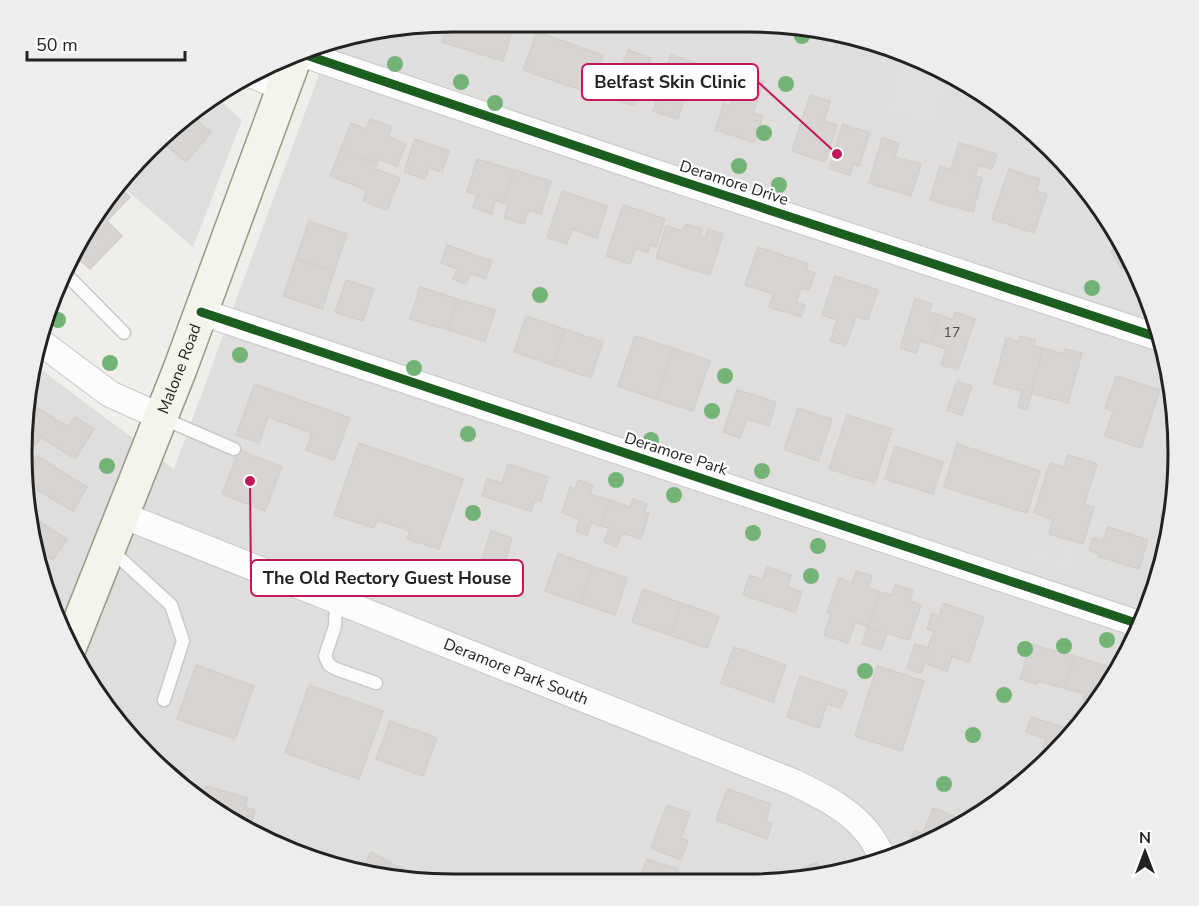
<svg xmlns="http://www.w3.org/2000/svg" width="1199" height="906" viewBox="0 0 1199 906" font-family="'Nunito Sans',sans-serif">
<style>
.residential{fill:#dfdedc}
.religious{fill:#dededc}
.parking{fill:#e0dfde}
.building{fill:#d7d4d2;stroke:#d3d0cc;stroke-width:1.5}
.lines{fill:none;stroke-linecap:round;stroke-linejoin:round}
.service-casing{stroke:#c9c8c7;stroke-width:15}
.minor-casing{stroke:#c9c8c7;stroke-width:28}
.secondary-casing{stroke:#999a82;stroke-width:36}
.service{stroke:#fdfcfc;stroke-width:12}
.minor{stroke:#fdfcfc;stroke-width:26}
.secondary{stroke:#f4f4ed;stroke-width:33}
.cycleway-casing{stroke:#fff;stroke-width:13}
.cycleway{stroke:#1b5e20;stroke-width:9}
.tree{fill:#73b476}
.labels{text-anchor:middle;dominant-baseline:central;stroke-width:4.5;stroke-linejoin:round;paint-order:stroke}
.number-label{font-size:14px;fill:#4f4e4e}
.street-label{font-size:16px;fill:#222;stroke:#fff}
.rim{fill:none;stroke:#222;stroke-width:3}
.leader{fill:none;stroke:#c2185b;stroke-width:2}
.callout-dot{fill:#c2185b;stroke:#fff;stroke-width:2}
.callout{fill:#fff;stroke:#c2185b;stroke-width:2}
.callout-label{font-size:18px;text-anchor:middle;font-weight:bold;fill:#222}
</style>
<rect width="100%" height="100%" fill="#f0eeeb"/>
<path class="residential" d="M453,21L774,22L858,36L986,94L1052,148L1105,213L1145,287L1170,368L1178,453L1170,537L1145,618L1105,693L1052,758L986,812L885,862L802,881H396L314,862L237,827L148,759L94,693L44,592L22,481L29,368L31,362L174,469L332,39L341,36Z"/>
<path class="religious" d="M215,96L242,120L193,247L121,185L147,148Z"/>
<path class="parking" d="M901,55L950,78L935,129L884,113Z
M1065,542L1080,547L1072,574L1029,560L1033,546L1061,555Z"/>
<path class="building" d="M490,21L513,28L503,61L442,42L449,22Z
M537,32L603,55L590,93L523,70Z
M628,50L651,58L634,106L611,98Z
M671,55L696,63L678,119L653,111Z
M741,73L764,81L753,113L763,116L754,142L715,130L724,103L731,106Z
M810,95L830,101L824,121L837,125L825,162L792,151Z
M191,115L211,132L186,162L162,142L150,156L145,151L147,148Z
M370,119L392,127L388,137L406,144L397,166L379,159L377,164L341,149L351,123L366,129Z
M843,124L870,133L859,166L853,164L850,175L829,168Z
M882,138L899,143L895,157L921,164L911,196L869,183Z
M415,139L449,151L442,172L429,168L425,179L404,172Z
M959,143L997,154L992,169L979,165L975,176L982,178L973,212L930,200L940,166L951,170Z
M341,149L377,164L375,169L400,178L387,210L363,201L367,190L330,176Z
M477,159L514,170L504,203L495,200L492,214L473,208L477,195L467,192Z
M1009,169L1040,179L1036,191L1047,194L1034,233L992,219Z
M514,170L551,181L541,214L529,210L524,224L504,218L508,204L504,203Z
M120,187L130,197L107,221L122,236L90,269L72,253Z
M562,191L607,206L597,238L572,229L567,244L547,238Z
M623,205L665,219L656,247L650,245L648,253L636,248L630,264L606,256Z
M309,221L347,234L334,272L296,259Z
M686,224L702,229L700,236L705,238L708,229L723,234L710,275L656,258L666,226L683,231Z
M447,245L492,261L485,279L470,273L466,284L453,279L457,269L441,263Z
M1122,245L1131,262L1121,268L1111,251Z
M758,247L808,264L806,270L815,273L809,290L801,288L796,302L805,305L801,317L769,307L773,294L745,285Z
M296,259L334,272L322,309L283,296Z
M835,276L878,290L868,320L856,316L846,346L830,341L837,320L822,315Z
M346,280L374,289L363,321L335,312Z
M420,287L457,299L448,330L410,319Z
M457,299L495,310L485,341L448,330Z
M915,299L932,304L929,312L940,315L930,344L920,341L916,353L900,348Z
M955,312L975,319L958,370L941,365L946,349L930,344L940,315L953,320Z
M526,316L564,329L552,365L514,352Z
M564,329L603,342L591,378L552,365Z
M635,336L673,348L656,399L618,386Z
M1020,336L1036,340L1034,346L1043,348L1027,410L1018,407L1022,391L994,384L1006,338L1019,342Z
M673,348L710,361L693,411L656,399Z
M1043,348L1063,354L1065,349L1082,353L1068,403L1031,393Z
M1116,376L1160,390L1141,448L1105,436L1113,411L1105,409Z
M957,381L972,386L962,415L947,410Z
M255,384L350,418L334,460L306,450L312,433L268,417L259,443L236,435Z
M737,390L776,402L769,426L747,419L740,438L723,432Z
M36,407L68,427L75,417L94,429L75,459L41,437L36,445L25,439L26,423Z
M798,408L832,419L818,461L784,449Z
M847,415L892,429L875,483L829,469Z
M359,443L463,479L439,549L407,539L410,531L377,520L374,528L334,515Z
M957,444L1040,471L1027,513L944,487Z
M895,446L943,462L933,494L885,479Z
M239,450L282,467L265,511L222,494Z
M1068,455L1097,464L1084,505L1094,507L1083,544L1049,534L1053,519L1034,513L1050,463L1064,467Z
M37,456L87,487L73,511L22,481Z
M508,464L548,477L541,501L535,499L531,511L482,496L487,479L502,483Z
M578,480L593,485L590,494L610,500L601,526L591,522L587,535L576,531L580,519L562,513L570,487L575,489Z
M1171,486L1175,488L1170,537L1162,535L1167,520L1160,518Z
M633,499L647,504L644,512L649,513L641,539L622,533L617,547L604,542L609,528L601,526L610,500L630,507Z
M29,515L67,539L53,560L36,549Z
M1108,527L1148,540L1139,569L1098,556L1099,554L1089,550L1093,538L1103,541Z
M491,531L512,538L506,559L519,563L512,588L498,584L496,590L475,583Z
M558,554L593,566L580,603L545,591Z
M593,566L627,578L615,615L580,603Z
M767,567L791,575L787,587L802,592L795,612L743,595L750,575L762,580Z
M856,571L872,576L868,588L880,592L868,627L855,622L848,643L824,635L831,614L827,613L839,578L852,583Z
M895,585L913,590L910,601L921,605L909,640L868,627L880,592L892,595Z
M643,589L681,603L670,635L632,622Z
M681,603L719,616L707,648L670,635Z
M943,603L984,617L969,662L952,656L947,671L925,663L921,673L907,668L915,644L928,648L934,631L927,629L932,613L939,616Z
M868,627L887,633L881,650L862,644Z
M1030,644L1074,656L1064,688L1038,681L1037,684L1020,679Z
M734,647L786,665L773,702L721,683Z
M1074,656L1118,670L1105,693L1096,704L1083,700L1085,694L1064,688Z
M196,665L254,686L235,739L177,719Z
M877,666L924,681L902,751L855,736Z
M800,676L847,692L841,708L827,704L819,728L787,717Z
M309,685L383,711L359,779L285,753Z
M1031,717L1074,731L1052,758L1037,770H1036L1046,739L1026,732Z
M390,721L437,738L423,776L376,759Z
M206,786L248,798L245,807L255,810L249,832L237,827L202,800Z
M727,789L771,804L766,821L772,823L767,839L716,820Z
M667,805L690,813L681,838L688,841L681,860L651,848Z
M933,808L964,820L963,823L906,852L914,830L923,834Z
M371,852L404,870L399,878L405,881H396L360,873Z
M647,859L678,869L674,881H639Z
M817,862L824,876L798,881L794,872Z"/>
<g class="lines">
<g class="service-casing">
<path id="service" d="M63,271L124,333
M57,288L68,276
M162,418L234,449
M110,549L171,605L183,641L164,700
M336,600L335,626L325,656L329,665L336,669L376,683"/>
</g>
<g class="minor-casing">
<g id="minor">
<path d="M300,53L653,172L1160,338"/>
<path d="M250,74L284,88"/>
<path d="M201,312L1142,625"/>
<path d="M39,341L110,394L161,417"/>
<path id="s1" d="M122,515L793,782C822,796 852,810 871,837C876,845 881,854 886,862"/>
</g>
</g>
<g class="secondary-casing">
<g id="secondary">
<path id="s2" d="M70,646L180,369L296,54"/>
</g>
</g>
<use href="#service" class="service"/>
<use href="#minor" class="minor"/>
<use href="#secondary" class="secondary"/>
<g class="cycleway-casing">
<path id="cycleway" d="M300,53L653,172L1160,338
M201,312L1142,625"/>
</g>
<use href="#cycleway" class="cycleway"/>
</g>
<g class="tree">
<circle cx="802" cy="36" r="8"/>
<circle cx="395" cy="64" r="8"/>
<circle cx="461" cy="82" r="8"/>
<circle cx="786" cy="84" r="8"/>
<circle cx="495" cy="103" r="8"/>
<circle cx="764" cy="133" r="8"/>
<circle cx="739" cy="166" r="8"/>
<circle cx="779" cy="185" r="8"/>
<circle cx="1092" cy="288" r="8"/>
<circle cx="540" cy="295" r="8"/>
<circle cx="58" cy="320" r="8"/>
<circle cx="240" cy="355" r="8"/>
<circle cx="110" cy="363" r="8"/>
<circle cx="414" cy="368" r="8"/>
<circle cx="725" cy="376" r="8"/>
<circle cx="712" cy="411" r="8"/>
<circle cx="468" cy="434" r="8"/>
<circle cx="651" cy="440" r="8"/>
<circle cx="107" cy="466" r="8"/>
<circle cx="762" cy="471" r="8"/>
<circle cx="616" cy="480" r="8"/>
<circle cx="674" cy="495" r="8"/>
<circle cx="473" cy="513" r="8"/>
<circle cx="753" cy="533" r="8"/>
<circle cx="818" cy="546" r="8"/>
<circle cx="811" cy="576" r="8"/>
<circle cx="1107" cy="640" r="8"/>
<circle cx="1064" cy="646" r="8"/>
<circle cx="1025" cy="649" r="8"/>
<circle cx="865" cy="671" r="8"/>
<circle cx="1004" cy="695" r="8"/>
<circle cx="973" cy="735" r="8"/>
<circle cx="944" cy="784" r="8"/>
</g>
<g class="labels">
<g class="number-label">
<text x="952" y="332">17</text>
</g>
<g class="street-label">
<text transform="translate(734 183) rotate(18)">Deramore Drive</text>
<text stroke="none"><textPath href="#s2" startOffset="298">Malone Road</textPath></text>
<text transform="translate(676 454) rotate(18)">Deramore Park</text>
<text stroke="none"><textPath href="#s1" startOffset="424">Deramore Park South</textPath></text>
</g>
</g>
<path d="M0 0H1199V906H0ZM453 32H747A421 421 0 0 1 1168 453V453A421 421 0 0 1 747 874H453A421 421 0 0 1 32 453V453A421 421 0 0 1 453 32Z" fill="#ededed" fill-rule="evenodd"/>
<path class="rim" d="M453 32H747A421 421 0 0 1 1168 453V453A421 421 0 0 1 747 874H453A421 421 0 0 1 32 453V453A421 421 0 0 1 453 32Z"/>
<path class="leader" d="M837 154L758 82M250 481L251 578"/>
<g class="callout-dot">
<circle cx="837" cy="154" r="6"/>
<circle cx="250" cy="481" r="6"/>
</g>
<g class="callout">
<rect x="582" y="64" width="176" height="36" rx="6"/>
<rect x="251" y="560" width="272" height="36" rx="6"/>
</g>
<g class="callout-label">
<text x="670" y="88">Belfast Skin Clinic</text>
<text x="387" y="584">The Old Rectory Guest House</text>
</g>
<g transform="translate(1145 852)" stroke="#ffffff" stroke-width="4.5" paint-order="stroke">
<path d="M0-4.5L10 22L0 15L-10 22Z" fill="#222222"/>
<text y="-9" font-size="16" font-weight="bold" text-anchor="middle" fill="#222222">N</text>
</g>
<path d="M27 51v9h158v-9" fill="none" stroke="#222222" stroke-width="3"/>
<text x="36" y="51" font-size="18" fill="#222222" stroke="#ffffff" stroke-width="4.5" paint-order="stroke">50 m</text>
</svg>
